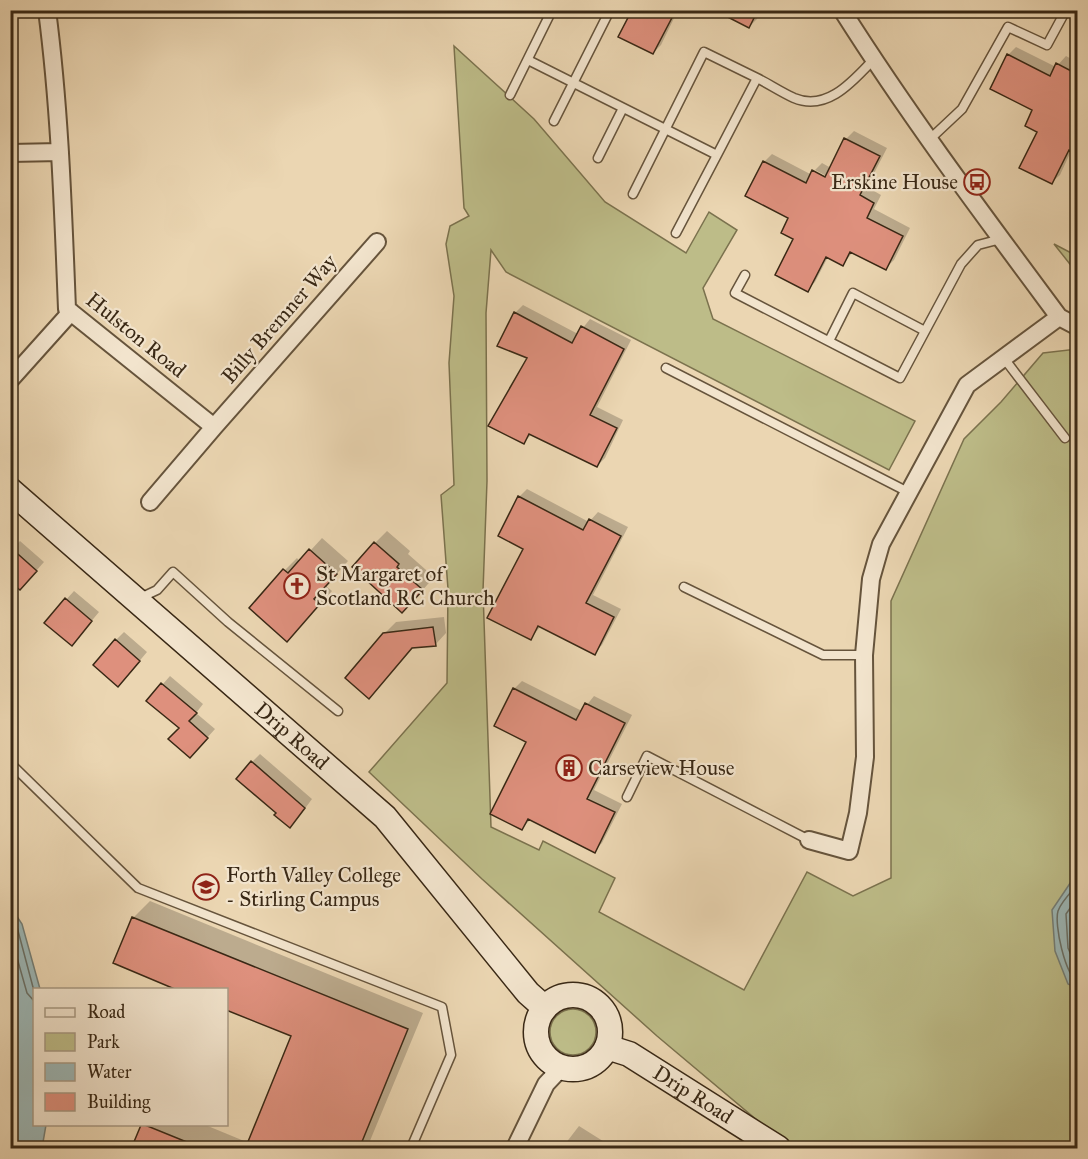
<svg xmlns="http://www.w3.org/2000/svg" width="1088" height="1159" viewBox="0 0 1088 1159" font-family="'IM FELL Great Primer',serif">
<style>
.green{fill:#bdbc88;stroke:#7b724e;stroke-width:1.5}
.water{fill:#9cb7b6;stroke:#747e76;stroke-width:1.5}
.shadow{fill:#0003}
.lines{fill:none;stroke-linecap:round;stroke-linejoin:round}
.shore{stroke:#6a7066;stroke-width:1.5}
.building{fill:#de907d;stroke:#392815;stroke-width:1.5}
.lane-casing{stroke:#66543c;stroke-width:11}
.street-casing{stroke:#66543c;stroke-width:20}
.secondary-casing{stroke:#392815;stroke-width:27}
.lane{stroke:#f2e4cd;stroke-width:8}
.street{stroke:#f2e4cd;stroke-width:16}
.secondary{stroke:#f2e4cd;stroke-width:24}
.labels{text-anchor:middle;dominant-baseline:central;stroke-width:4.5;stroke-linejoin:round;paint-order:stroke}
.poi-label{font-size:21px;fill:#392815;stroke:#f2e4cd;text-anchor:start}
.street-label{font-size:21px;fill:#392815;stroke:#f2e4cd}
</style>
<rect width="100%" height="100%" fill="#ebd6b2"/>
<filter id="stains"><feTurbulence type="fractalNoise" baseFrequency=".00333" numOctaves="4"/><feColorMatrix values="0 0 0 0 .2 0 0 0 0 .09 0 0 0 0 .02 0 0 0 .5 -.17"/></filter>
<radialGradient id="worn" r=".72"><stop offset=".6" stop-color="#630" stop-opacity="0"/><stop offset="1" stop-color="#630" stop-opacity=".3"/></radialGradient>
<path class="green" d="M454,46L534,119L605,202L686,253L709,212L737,230L703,288L713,319L915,421L889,470L506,272L491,250L486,313L487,481L483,591L491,827L539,850L543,841L615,878L599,912L744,990L807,872L853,896L891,878V601L964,439L1001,402L1043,353L1077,349V1148H799L776,1136L657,1036L482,879L369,772L447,683L448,589L441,495L454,485L449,363L454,296L446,244L450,226L469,216L464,208Z
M1054,244L1077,256V273Z
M550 1032a23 23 0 1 1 46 0a23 23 0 1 1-46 0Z"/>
<path class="water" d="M1077,578V644L1071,597Z
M1077,873V988L1068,984L1055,951L1052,910Z
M10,906L22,924L40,989L34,990V1124L46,1125L42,1148H11Z"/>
<path class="shadow" d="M634,10H678L661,45L653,53Z
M685,10H697L693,15Z
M717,10H761L757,19L749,27Z
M1016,47L1056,67L1066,56L1075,61L1078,56V152L1072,149L1060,175L1052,182L1034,110L1008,55Z
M854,131L887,148L867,187L881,195L874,209L910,228L894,260L886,268L853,252L843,264L828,257L815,282L807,290L790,217L764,162L772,154L812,175L814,171V173L831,182L832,179L815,170L822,163L831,168L846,139Z
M523,305L578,334L590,319L631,340L597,407L623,420L605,458L597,466L532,434L524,442L529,358L515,313Z
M527,489L589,522L598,512L628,527L593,595L621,609L602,645L594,653L541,626L530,639L525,548L519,497Z
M387,531L410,551L408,554L434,577L415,599L375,543Z
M322,538L348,561L326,586L332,591L299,628L284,571L297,558L300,562Z
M20,541L44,562L28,580L10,551Z
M74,591L99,612L79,636L46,622Z
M444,617L446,633L435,645L414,647L380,686L384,634L396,622Z
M124,632L147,652L126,677L116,640Z
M170,676L203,704L196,713L215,729L198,748L181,728L148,701Z
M522,681L582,711L594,696L632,715L594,790L622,804L602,843L594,851L531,819L522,828L528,741L514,689Z
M260,754L312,799L298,818L278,813L252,762Z
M150,901L423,1013L367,1148H133L142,1124H203L249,1143L293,1036L226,990L115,963L133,918Z
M579,1126L614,1148H562Z"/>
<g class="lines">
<path class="shore" d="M1078,884C1072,891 1061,902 1058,911C1054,924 1065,975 1078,982
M1078,897L1066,914L1068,948L1078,971
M10,917L17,927L34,991
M10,933L27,993L34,1001"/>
</g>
<path class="building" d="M632,10H676L653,54L618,37Z
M714,10H758L749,28Z
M1007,54L1050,76L1056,63L1077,74V154L1069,150L1052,184L1019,168L1037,132L1025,126L1032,110L990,89Z
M844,138L880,156L860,195L874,203L867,218L903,236L886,270L850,252L843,266L826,257L808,292L775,275L793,239L781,233L788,218L745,196L763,161L806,183L812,170L825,177Z
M514,312L572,343L581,326L624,349L590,415L617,428L597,467L529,434L524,444L488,426L527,358L497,346Z
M518,496L583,530L589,519L621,536L586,603L614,617L595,655L538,626L531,640L487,618L523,549L498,536Z
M374,542L399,564L397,567L423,590L402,613L352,567Z
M10,547L37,571L20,590L10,582Z
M309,549L337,574L314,599L320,604L287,642L249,608L283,569L288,573Z
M65,598L92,621L72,646L44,623Z
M433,627L436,646L412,648L369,699L345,678L383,633Z
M115,639L140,661L118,687L93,665Z
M161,683L197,713L189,721L208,738L190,758L168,739L179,728L146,701Z
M513,688L576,720L585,703L625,723L587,799L615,812L595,853L528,819L522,830L490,814L526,742L494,726Z
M251,761L305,808L290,828L274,815L276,813L236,779Z
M132,917L408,1029L359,1149H245L291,1036L226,1010V990H177L113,963Z
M141,1125H145L204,1149H131Z"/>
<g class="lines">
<g class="lane-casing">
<path id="lane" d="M528,60L717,155L757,78C769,84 781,92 794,98C827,112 853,81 873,60
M510,95L552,10
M554,121L610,10
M929,140L962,109L1008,27L1047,45L1066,10
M598,158L623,108
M633,194L704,52L757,78
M676,233L717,155
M745,275L735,293L900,378L961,264L978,245L1001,239
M829,341L853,293L925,331
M1003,357L1065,438
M666,368L908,492
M684,587L823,655H864
M138,599L157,590L173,572L228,622L338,711
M10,763L138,888L442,1007L451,1055L411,1148
M627,797L647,756L809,840"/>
</g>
<g class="street-casing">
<path id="street" d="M47,10C60,110 63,209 67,309L214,427
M842,10C909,116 984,216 1059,317L1078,327
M10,153L60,152
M10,380L71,312
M150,502L214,427L377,242
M809,840L849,851L858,813L865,757L864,655L871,579L881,544L967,385L1059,317
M515,1148L546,1084L562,1067"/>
</g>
<g class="secondary-casing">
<g id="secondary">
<path id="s1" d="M10,490L385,817L528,993L545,1008"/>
<circle cx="573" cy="1032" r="37"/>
<path id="s2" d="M607,1047L629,1054L778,1148"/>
</g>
</g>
<use href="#lane" class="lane"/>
<use href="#street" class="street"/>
<use href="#secondary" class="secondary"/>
</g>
<defs>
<g id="bus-ring" transform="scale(1.35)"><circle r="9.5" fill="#f2e4cd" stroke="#8f2418" stroke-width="1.5"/><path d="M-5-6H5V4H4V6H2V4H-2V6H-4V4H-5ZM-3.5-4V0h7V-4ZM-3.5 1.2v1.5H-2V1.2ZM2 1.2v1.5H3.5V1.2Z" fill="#8f2418"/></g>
<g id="church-ring" transform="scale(1.35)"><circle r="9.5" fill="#f2e4cd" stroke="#8f2418" stroke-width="1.5"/><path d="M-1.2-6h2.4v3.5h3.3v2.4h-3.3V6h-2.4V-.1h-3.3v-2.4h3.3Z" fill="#8f2418"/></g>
<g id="building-ring" transform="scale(1.35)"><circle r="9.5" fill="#f2e4cd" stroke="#8f2418" stroke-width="1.5"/><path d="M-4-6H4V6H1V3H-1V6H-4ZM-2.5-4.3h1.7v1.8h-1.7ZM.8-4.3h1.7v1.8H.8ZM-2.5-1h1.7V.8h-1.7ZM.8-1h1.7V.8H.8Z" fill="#8f2418"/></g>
<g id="university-ring" transform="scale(1.35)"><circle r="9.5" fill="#f2e4cd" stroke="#8f2418" stroke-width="1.5"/><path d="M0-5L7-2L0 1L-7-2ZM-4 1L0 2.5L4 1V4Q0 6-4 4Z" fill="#8f2418"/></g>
</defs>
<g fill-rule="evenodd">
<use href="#bus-ring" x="977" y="182"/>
<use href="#church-ring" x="297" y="586"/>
<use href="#building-ring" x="569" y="768"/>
<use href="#university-ring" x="206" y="887"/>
</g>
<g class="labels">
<g class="poi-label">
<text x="958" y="182" text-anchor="end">Erskine House</text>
<text x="316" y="574">St Margaret of<tspan x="316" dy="24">Scotland RC Church</tspan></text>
<text x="588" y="768">Carseview House</text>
<text x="226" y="875">Forth Valley College<tspan x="226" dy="24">- Stirling Campus</tspan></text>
</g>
<g class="street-label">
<text transform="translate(279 319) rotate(-49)">Billy Bremner Way</text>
<text transform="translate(136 335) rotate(39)">Hulston Road</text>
<text stroke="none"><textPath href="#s1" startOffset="374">Drip Road</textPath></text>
<text stroke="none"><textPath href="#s2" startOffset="99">Drip Road</textPath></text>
</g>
</g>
<rect width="1088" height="1159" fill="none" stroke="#ebd6b2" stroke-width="36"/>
<rect x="12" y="12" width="1064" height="1135" fill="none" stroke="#392815" stroke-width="3"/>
<rect x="18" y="18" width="1052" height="1123" fill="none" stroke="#392815" stroke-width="1.5"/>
<rect x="33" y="988" width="195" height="138" fill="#f2e4cd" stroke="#a89983" stroke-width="1.5"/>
<rect x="45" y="1008" width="30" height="9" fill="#f2e4cd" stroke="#a89983" stroke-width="1.5"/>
<text x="87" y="1018" font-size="18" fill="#392815">Road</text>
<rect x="45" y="1033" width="30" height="18" fill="#bdbc88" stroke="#a89983" stroke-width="1.5"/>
<text x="87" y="1048" font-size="18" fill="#392815">Park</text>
<rect x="45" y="1063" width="30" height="18" fill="#9cb7b6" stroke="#a89983" stroke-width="1.5"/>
<text x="87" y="1078" font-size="18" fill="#392815">Water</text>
<rect x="45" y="1093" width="30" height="18" fill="#de907d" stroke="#a89983" stroke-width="1.5"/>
<text x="87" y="1108" font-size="18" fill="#392815">Building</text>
<rect width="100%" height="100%" filter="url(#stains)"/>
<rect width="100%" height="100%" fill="url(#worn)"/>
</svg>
